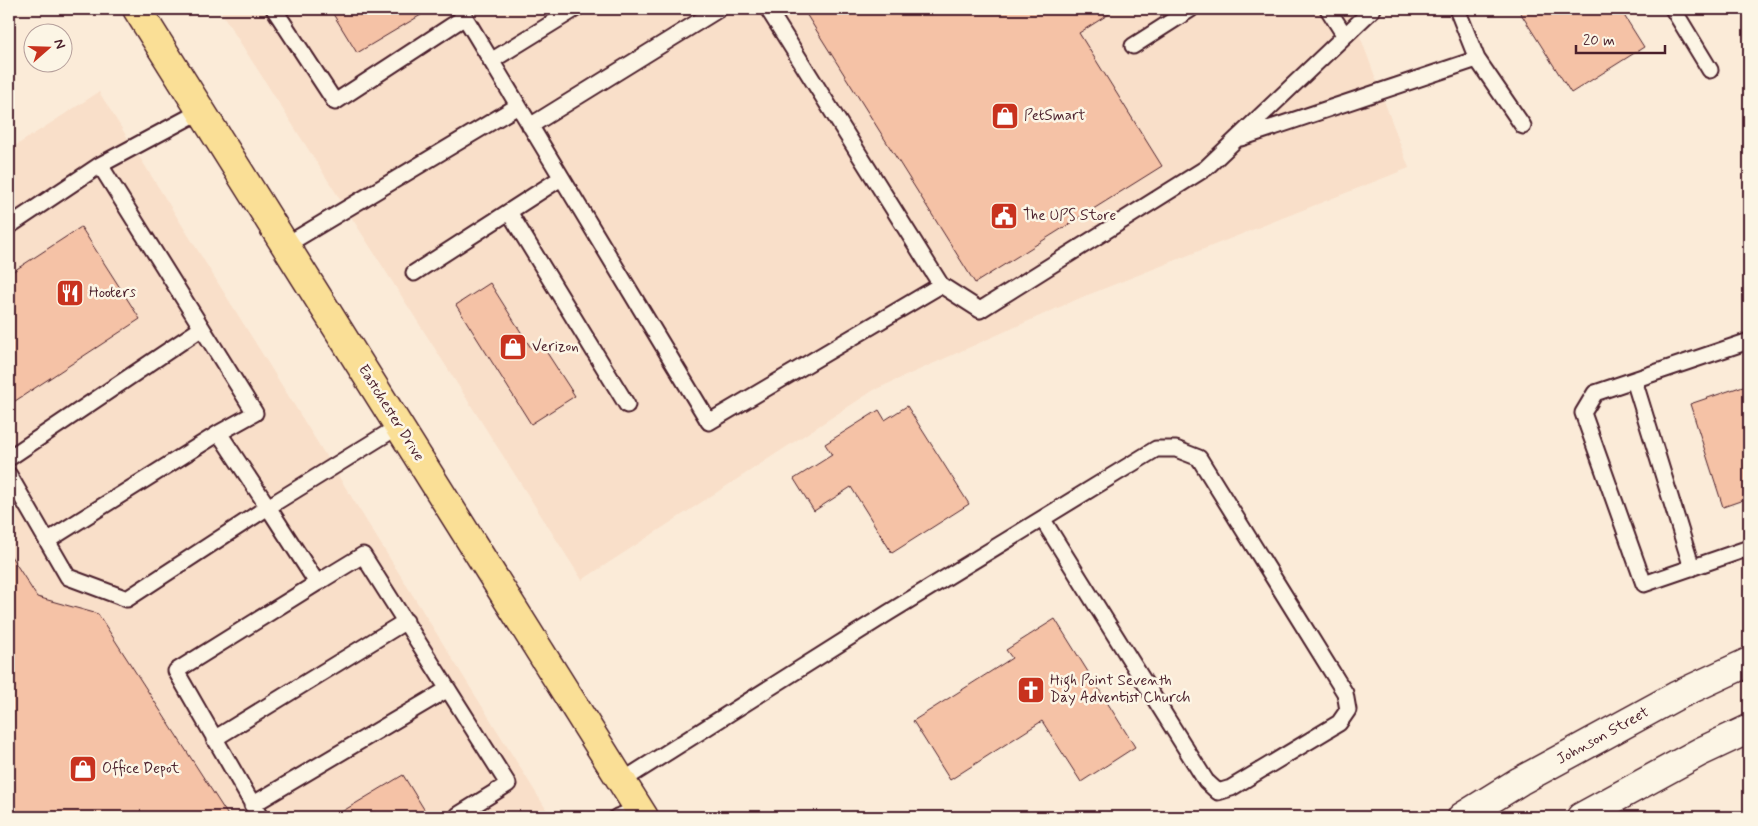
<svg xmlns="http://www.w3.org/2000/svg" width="1758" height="826" viewBox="0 0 1758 826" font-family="Mynerve,sans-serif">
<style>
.built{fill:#f9dfc9}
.building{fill:#f5c2a6;stroke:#4a1f2b}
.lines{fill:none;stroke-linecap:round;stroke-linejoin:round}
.service-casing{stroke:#4a1f2b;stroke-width:19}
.secondary-casing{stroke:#4a1f2b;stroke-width:31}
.primary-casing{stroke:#4a1f2b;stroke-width:31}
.service{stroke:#fcf5e5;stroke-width:15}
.secondary{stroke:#fcf5e5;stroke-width:28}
.primary{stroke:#fadf96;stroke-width:28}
.labels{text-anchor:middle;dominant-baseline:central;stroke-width:5;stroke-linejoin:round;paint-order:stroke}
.poi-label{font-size:15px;fill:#4a1f2b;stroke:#fcf5e5;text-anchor:start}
.street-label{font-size:15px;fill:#4a1f2b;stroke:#fcf5e5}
</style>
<rect width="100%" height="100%" fill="#fbebd8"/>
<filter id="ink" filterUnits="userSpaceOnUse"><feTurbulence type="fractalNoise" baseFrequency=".02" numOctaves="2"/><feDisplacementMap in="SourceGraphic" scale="10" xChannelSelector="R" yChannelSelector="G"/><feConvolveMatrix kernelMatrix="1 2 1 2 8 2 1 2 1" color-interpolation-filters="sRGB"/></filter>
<g filter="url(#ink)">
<path class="built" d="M219,9H1350L1409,168L1080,298L874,390L582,580Z
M99,92L551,817H9V150Z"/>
<path class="building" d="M330,9H431L357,53Z
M803,9H1117L1079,33L1162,166L975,283Z
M1518,9H1620L1644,47L1571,93Z
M81,227L140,319L9,405V274Z
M490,283L531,348L540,342L575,396L531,424L456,305Z
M1749,384V498L1723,507L1690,404Z
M907,406L969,504L892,553L851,487L814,511L794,479L832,455L825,444L879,410L885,420Z
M9,553L37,597L98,614L229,817H9Z
M1055,619L1135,747L1081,782L1042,721L950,780L913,721L1012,658L1006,650Z
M403,775L427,814L421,817H333Z"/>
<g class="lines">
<g class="service-casing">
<path id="service" d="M274,9L335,102L465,17
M460,9L709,422L941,285L980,310L1206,168L1373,9
M768,9L941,285
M1328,9L1345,36
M1673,9L1710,70
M1133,46L1191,9
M1477,59L1523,126
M491,61L575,9
M530,126L719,9
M1241,138L1477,59L1457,9
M100,165L255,413L219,433L268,507L399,426
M509,212L627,405
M9,226L100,165L201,111
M286,245L518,106
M414,273L561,178
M1749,341L1595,393L1583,413L1644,584L1749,548
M1634,380L1692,568
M9,458L202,328
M9,475L68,577L127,599L268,507L317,583L363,555L508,784L458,815L459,817
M47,541L219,433
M214,739L406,621
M622,781L888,613L1156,449H1176L1199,458L1345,693L1348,710L1339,723L1231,788L1218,792L1206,781L1043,520
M252,805L448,689
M260,817L176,671L317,583
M617,817L639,809"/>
</g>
<g class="secondary-casing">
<path id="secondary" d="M1462,817L1520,781L1676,696L1749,662
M1581,817L1700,752L1749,729"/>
</g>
<g class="primary-casing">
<path id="primary" d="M137,9L644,817"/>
</g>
<use href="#service" class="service"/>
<use href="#secondary" class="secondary"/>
<use href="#primary" class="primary"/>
</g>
</g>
<defs>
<g id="shop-square" transform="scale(1.4375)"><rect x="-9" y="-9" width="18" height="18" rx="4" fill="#c8321e" stroke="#fcf5e5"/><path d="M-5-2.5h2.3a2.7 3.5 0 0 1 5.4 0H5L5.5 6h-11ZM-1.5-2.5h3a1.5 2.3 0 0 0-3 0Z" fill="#fff"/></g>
<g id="civic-square" transform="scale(1.4375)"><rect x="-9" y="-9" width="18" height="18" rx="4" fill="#c8321e" stroke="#fcf5e5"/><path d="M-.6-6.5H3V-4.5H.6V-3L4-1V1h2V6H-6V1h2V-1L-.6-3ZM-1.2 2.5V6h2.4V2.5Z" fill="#fff"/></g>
<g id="restaurant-square" transform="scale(1.4375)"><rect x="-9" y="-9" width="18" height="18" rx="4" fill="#c8321e" stroke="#fcf5e5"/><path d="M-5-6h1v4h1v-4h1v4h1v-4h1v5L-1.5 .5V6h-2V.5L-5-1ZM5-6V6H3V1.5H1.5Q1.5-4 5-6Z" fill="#fff"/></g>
<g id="church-square" transform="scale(1.4375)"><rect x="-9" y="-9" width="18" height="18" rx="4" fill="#c8321e" stroke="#fcf5e5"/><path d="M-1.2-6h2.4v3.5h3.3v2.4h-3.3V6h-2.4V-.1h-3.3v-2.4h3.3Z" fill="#fff"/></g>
</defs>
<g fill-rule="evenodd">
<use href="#shop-square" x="1005" y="116"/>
<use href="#civic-square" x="1004" y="216"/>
<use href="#restaurant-square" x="70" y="293"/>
<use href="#shop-square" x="513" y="347"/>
<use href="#church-square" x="1031" y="690"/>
<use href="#shop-square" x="83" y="769"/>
</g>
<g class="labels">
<g class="poi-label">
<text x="1024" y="116">PetSmart</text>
<text x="1023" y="216">The UPS Store</text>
<text x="89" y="293">Hooters</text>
<text x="532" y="347">Verizon</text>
<text x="1050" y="681">High Point Seventh<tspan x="1050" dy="17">Day Adventist Church</tspan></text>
<text x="102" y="769">Office Depot</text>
</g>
<g class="street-label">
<text transform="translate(391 413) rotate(58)">Eastchester Drive</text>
<text transform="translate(1603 736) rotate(-29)">Johnson Street</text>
</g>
</g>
<rect width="1758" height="826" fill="none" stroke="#fcf5e5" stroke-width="30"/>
<rect x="15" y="15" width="1728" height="796" fill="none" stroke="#4a1f2b" stroke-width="2" filter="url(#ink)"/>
<g transform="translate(48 48) rotate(70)"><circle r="24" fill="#fcf5e5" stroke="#b59f9b"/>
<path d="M0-4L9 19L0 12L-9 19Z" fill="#c8321e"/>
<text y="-8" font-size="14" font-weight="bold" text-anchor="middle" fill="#4a1f2b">N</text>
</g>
<path d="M1576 45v8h89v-8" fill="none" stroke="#4a1f2b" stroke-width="2.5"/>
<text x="1583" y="45" font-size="15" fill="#4a1f2b" stroke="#fcf5e5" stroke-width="4" paint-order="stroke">20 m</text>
</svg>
